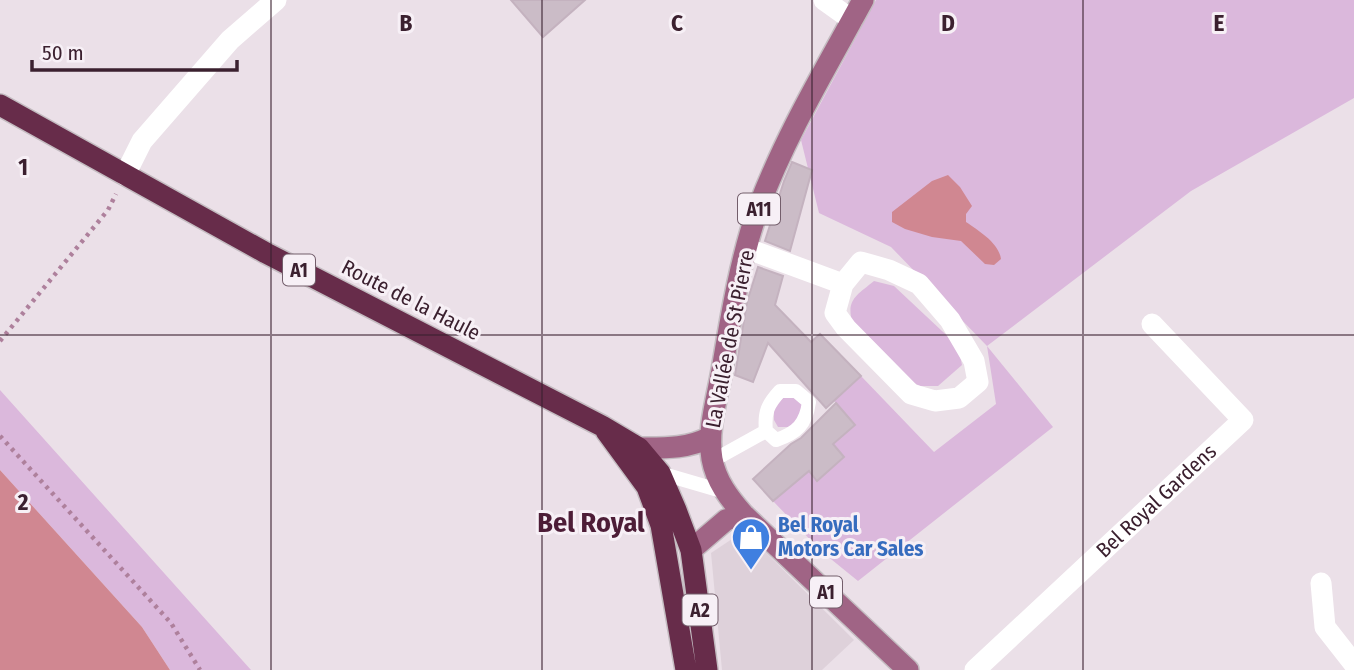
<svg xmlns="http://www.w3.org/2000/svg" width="1354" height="670" viewBox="0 0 1354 670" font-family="'Fira Sans Condensed',sans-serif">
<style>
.built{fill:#ded1da}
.green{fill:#dbb8dc}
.water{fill:#d08791}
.building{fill:#cbbcc7;stroke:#c4b2bf;stroke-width:2}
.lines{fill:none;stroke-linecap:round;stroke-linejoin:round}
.primary-casing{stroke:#c4bcc1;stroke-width:24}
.highway-casing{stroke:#c4bcc1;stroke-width:24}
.path{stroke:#ae809c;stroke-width:4.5;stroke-dasharray:3.5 5;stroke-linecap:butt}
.lane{stroke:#fff;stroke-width:14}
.street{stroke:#fff;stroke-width:21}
.primary{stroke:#a06485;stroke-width:21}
.highway{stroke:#672c4a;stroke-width:21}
.grid{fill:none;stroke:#3b202f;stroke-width:2;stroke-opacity:0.55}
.labels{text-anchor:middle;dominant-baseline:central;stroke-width:6;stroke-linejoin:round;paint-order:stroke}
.shield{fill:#f7f0f6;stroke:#735e6b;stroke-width:2}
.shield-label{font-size:19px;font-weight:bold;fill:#3b202f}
.street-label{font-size:21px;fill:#3b202f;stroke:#f7f0f6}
.shop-label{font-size:21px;font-weight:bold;fill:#366cbe;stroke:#f7f0f6;text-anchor:start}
.district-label{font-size:28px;font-weight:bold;fill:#4d1d37;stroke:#f7f0f6}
.grid-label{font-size:23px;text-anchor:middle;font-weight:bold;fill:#3b202f;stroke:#f7f0f6;stroke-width:6;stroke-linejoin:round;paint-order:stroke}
</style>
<rect width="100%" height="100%" fill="#ebe0e8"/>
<path class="built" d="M744,531L854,640L822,670H722L711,553Z"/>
<path class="green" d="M876,0H1354V98L1191,191L987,346L1053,427L858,581L821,551L773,501L793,484L786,474L799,460L817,480L844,457L833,444L854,425L834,401L861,376L934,452L996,404L987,346L891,247L819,213L801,140Z
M874,281L894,286L958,346L962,365L938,386H920L908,380L853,324C845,300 857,295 874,281Z
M0,390L251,670H170L142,627L0,470Z
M793,396L803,402V414L790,427H778L774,420V408L784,397Z"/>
<path class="water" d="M948,175L960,187L972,206L966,214V222C979,231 999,243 1001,259L994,265L985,264L961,241L932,237L905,229L892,222V212L932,181Z
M0,470L142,627L170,670H0Z"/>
<path class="building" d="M511,0H585L543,37Z
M792,162L812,170L790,251L765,241L784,181Z
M758,267L783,276L775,305L811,342L820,334L861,376L826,408L768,343L753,382L735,375L747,302Z
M836,403L855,425L833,444L844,457L817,481L809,471L773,501L753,479L791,444L801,438Z"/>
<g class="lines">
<g class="primary-casing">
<path id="primary" d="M863,0C826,68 785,136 758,209C740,260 731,317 722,370C717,399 707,430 712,459C716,481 729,498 743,514L908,670
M639,448C664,448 688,449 710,437
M691,550L726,520L743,514"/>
</g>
<g class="highway-casing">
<path id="highway" d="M0,105L266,253L602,426L639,448L660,473L676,510L691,550L707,670
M606,431L647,487L661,525L686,670"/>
</g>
<path class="path" d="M0,341L108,210L116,194
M0,436L171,623L200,670"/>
<path class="lane" d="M712,461L766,431C764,412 768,404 780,391H796L809,402C806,424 797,433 776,440L766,431
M660,473L725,492"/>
<g class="street">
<path d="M824,0L852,20"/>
<path d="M125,175L142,141L230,40L276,0"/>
<path d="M748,249L843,284L835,313L846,328L911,394L935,401L959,398L978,382L974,361L950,320L919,284L889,270L861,262L843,284"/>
<path d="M1321,583L1325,627L1354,664"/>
<path id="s1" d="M975,670L1243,420L1152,324"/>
</g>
<use href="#primary" class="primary"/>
<use href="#highway" class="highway"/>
</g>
<path class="grid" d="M271,0V670M542,0V670M812,0V670M1083,0V670M0,335H1354"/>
<defs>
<g id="shop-pin" transform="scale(2.0125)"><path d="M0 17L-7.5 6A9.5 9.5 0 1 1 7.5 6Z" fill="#3f7fe0" stroke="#f7f0f6"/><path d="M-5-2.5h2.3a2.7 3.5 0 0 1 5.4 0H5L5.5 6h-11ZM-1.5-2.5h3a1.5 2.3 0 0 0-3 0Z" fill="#fff"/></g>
</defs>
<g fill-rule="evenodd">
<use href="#shop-pin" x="751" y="537"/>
</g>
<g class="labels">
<g class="shield">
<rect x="738" y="193.5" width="42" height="31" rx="5"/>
<rect x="283" y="254.5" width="32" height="31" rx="5"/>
<rect x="810" y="576.5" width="32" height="31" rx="5"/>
<rect x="682.5" y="594.5" width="35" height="31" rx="5"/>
</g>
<g class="shield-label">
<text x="759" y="209">A11</text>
<text x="299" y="270">A1</text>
<text x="826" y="592">A1</text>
<text x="700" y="610">A2</text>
</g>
<g class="street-label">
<text transform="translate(411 300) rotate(27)">Route de la Haule</text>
<text transform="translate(730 339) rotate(-79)">La Vallée de St Pierre</text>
<text stroke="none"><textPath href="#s1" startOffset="248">Bel Royal Gardens</textPath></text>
</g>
<g class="shop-label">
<text x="778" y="525">Bel Royal<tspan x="778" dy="24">Motors Car Sales</tspan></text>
</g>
<g class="district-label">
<text x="591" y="522">Bel Royal</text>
</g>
</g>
<g class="grid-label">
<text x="406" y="31">B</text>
<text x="677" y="31">C</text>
<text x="948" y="31">D</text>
<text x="1219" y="31">E</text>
<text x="23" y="175">1</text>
<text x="23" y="510">2</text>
</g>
<path d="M32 60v10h205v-10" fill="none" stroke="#3b202f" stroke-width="3.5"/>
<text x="42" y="60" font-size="21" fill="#3b202f" stroke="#f7f0f6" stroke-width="5" paint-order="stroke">50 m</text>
</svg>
